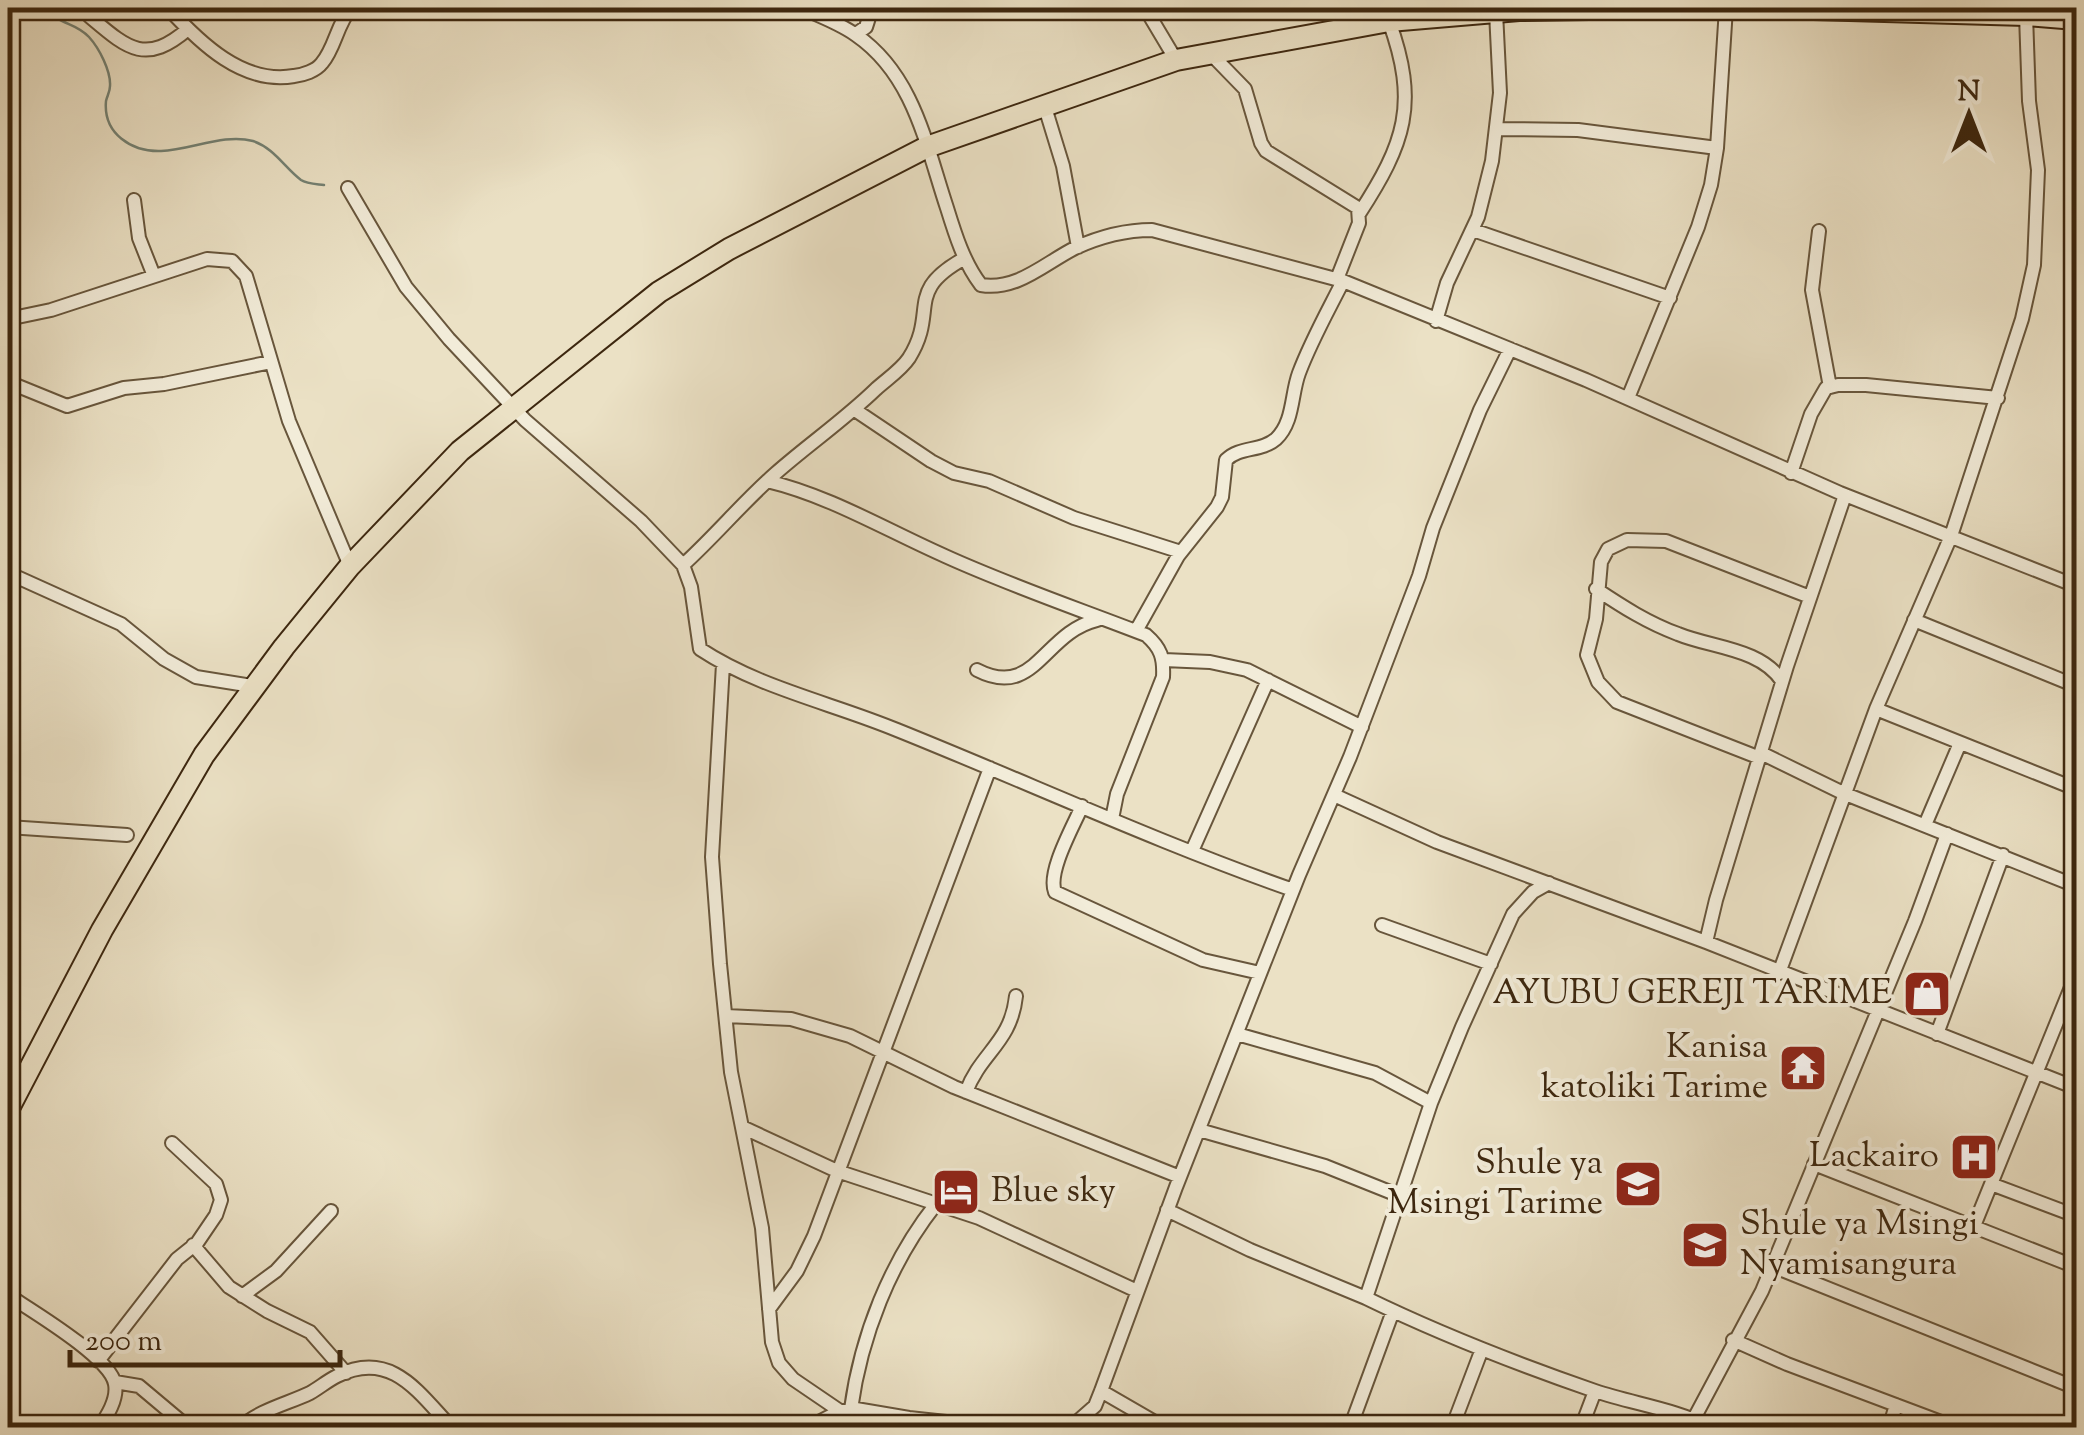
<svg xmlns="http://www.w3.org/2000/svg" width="2084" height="1435" viewBox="0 0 2084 1435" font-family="'Sorts Mill Goudy',serif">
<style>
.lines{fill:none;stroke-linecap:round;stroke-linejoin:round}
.stream{stroke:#748173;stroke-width:2.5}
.minor-casing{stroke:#68563c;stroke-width:16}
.highway-casing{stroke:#3d270f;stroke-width:24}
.minor{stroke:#f2ecd9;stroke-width:12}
.highway{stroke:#ebe1c5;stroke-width:20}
.labels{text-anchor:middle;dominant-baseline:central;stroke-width:8;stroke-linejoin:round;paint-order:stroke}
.poi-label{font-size:35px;fill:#3d270f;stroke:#f2ecd9;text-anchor:end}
</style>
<rect width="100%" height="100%" fill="#ebe1c5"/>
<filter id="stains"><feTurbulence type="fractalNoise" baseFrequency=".002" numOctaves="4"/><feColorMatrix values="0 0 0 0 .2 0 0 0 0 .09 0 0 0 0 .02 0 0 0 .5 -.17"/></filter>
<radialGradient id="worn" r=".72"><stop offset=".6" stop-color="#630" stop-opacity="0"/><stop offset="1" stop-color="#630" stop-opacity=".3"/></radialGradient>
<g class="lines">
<path class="stream" d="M45,8C61,26 75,22 89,37C99,48 111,71 110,86C110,92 107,96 106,101C103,134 132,152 161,151C191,150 224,133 253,141C274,148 285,168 301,180C307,184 317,184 324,185"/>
<g class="minor-casing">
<path id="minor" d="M168,8C200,43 243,85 294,76C303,75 316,71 322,63C335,48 337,24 351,8
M801,8C820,16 839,23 856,35C914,75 926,145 947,208C955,234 964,263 981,285C1017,291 1045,263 1075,248C1099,237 1127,230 1152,230L1343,281L1586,380L1840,493L2076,586
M1145,8L1176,60
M89,16C127,48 145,66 188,29
M856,34L866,27L872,8
M1210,53L1245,89L1261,143L1266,151L1358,208L1359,223L1337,279
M1044,104L1063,166L1078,247
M1498,129L1578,130L1717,148
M348,188L406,287L449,339L525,420L641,521L683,565L691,587L700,649C759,688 832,703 897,730C1029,783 1159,843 1293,890
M134,200L139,238L154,276
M1359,214C1405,143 1419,104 1389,21
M1473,230L1670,298
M1819,231L1812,290L1830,387
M8,319L51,310L207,259L232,261L246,276L289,421L350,566
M1436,321L1447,283L1478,217L1492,161L1500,93L1496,12
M8,382L67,406L124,388L164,384L271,362
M1628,398L1698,227L1711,185L1717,148L1726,8
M855,410L931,461L954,473L989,481L1074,518L1181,552
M1791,473L1811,414L1826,388L1838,385H1866L1998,398
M767,481C830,496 886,530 945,556C1011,586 1079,609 1146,635C1161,648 1164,658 1163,677L1117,794L1112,819
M683,565C715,536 743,502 776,473C809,444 844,420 876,389C887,379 901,370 909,358C939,310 903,292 965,258
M8,573L121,624L164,659L196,677L258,687
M1596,589C1623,607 1648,623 1678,634C1712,648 1760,648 1782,681
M1914,620L2076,686
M1136,631L1178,556L1217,507L1222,497L1226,460C1240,446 1261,452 1276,439C1294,422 1291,394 1299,373C1311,341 1328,311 1343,281
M1164,660L1210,662L1247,670L1362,727
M723,664L712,857L720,964L731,1072L762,1228L772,1342L779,1363L793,1379L840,1411
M977,670C1035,700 1043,633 1097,620
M1876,709L2076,789
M1761,753L1843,793L2076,886
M1760,758L1617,702L1598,682L1587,655L1596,619L1601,562L1608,549L1627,540L1666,541L1810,597
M1334,795L1437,842L1706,942L2076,1088
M1082,806C1073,827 1047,872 1055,892L1203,960L1260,973
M1925,825L1960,743
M8,827L127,835
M1192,851L1268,680
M1549,883L1533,892L1513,914L1462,1027L1431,1103L1366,1298C1440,1334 1517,1364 1595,1391C1634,1404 1675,1409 1712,1428
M1382,925L1491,964
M1706,942L1716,900L1787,666L1845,495
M1779,973L1876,709L1951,536L2022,319L2034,265L2038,170L2029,101L2026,15
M726,1016L791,1019L850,1036L954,1087L1180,1177
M1237,1034L1375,1073L1431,1103
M1937,1034L2003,855
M966,1092C981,1052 1011,1043 1016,996
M742,1127L837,1171L979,1218L1137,1291
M1199,1130L1325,1166L1400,1196
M1814,1164L2076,1267
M1991,1184L2076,1216
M1167,1210L1250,1250L1366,1298
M1974,1226L2076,975
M193,1245L229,1287L267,1311L310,1332L346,1373
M1772,1266L2076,1388
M8,1295C32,1311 110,1357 115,1384C118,1399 107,1416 99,1428
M242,1296L276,1271L331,1211
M769,1309L797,1271L814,1236L990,768
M1733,1340L1787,1364L1957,1428
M98,1361L177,1259L197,1243L216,1215L221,1200L216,1184L172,1143
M115,1382L139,1386L189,1428
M1101,1391L1165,1428
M851,1409C861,1336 890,1262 936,1204
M240,1428C259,1410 287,1404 310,1393C319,1388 327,1381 337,1376C391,1349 418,1392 452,1428
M807,1428L840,1411L856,1409L909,1418L1002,1428
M1070,1428L1095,1406L1101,1391L1176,1187L1299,875L1350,757L1419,576L1433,528L1480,410L1510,349
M1350,1428L1393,1311
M1452,1428L1482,1349
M1581,1428L1595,1391
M1689,1428L1762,1291L1915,921L1947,834
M1889,1428L1896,1405"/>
</g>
<g class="highway-casing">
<path id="highway" d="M1774,8L2026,15L2076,19
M8,1110L102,930L204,755L284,647L350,566L460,451L659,292L729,249L927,147L1176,60L1389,21L1519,10L1655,8"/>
</g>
<use href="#minor" class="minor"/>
<use href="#highway" class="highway"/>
</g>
<defs>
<g id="shop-square" transform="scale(2.5)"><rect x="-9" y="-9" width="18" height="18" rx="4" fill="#8f2418" stroke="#f2ecd9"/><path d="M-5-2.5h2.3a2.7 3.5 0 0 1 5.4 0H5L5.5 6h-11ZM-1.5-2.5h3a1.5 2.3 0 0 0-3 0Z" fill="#fff"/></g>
<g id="temple-square" transform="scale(2.5)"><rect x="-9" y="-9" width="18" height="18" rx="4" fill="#8f2418" stroke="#f2ecd9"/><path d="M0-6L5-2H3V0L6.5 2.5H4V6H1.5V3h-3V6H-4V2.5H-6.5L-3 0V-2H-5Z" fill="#fff"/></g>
<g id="hospital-square" transform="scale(2.5)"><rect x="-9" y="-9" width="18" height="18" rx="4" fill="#8f2418" stroke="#f2ecd9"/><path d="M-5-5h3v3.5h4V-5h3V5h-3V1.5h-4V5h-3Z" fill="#fff"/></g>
<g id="school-square" transform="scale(2.5)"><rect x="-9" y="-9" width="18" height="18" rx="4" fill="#8f2418" stroke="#f2ecd9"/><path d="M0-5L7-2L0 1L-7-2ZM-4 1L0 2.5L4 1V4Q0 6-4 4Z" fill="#fff"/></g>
<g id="hotel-square" transform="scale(2.5)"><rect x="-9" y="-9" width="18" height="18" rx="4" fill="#8f2418" stroke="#f2ecd9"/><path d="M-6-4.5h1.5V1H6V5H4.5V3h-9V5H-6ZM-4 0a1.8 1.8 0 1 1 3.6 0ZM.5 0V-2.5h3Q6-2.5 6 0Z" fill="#fff"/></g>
</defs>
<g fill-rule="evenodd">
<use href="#shop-square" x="1927" y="994"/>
<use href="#temple-square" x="1803" y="1068"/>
<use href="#hospital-square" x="1974" y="1157"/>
<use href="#school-square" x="1638" y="1184"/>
<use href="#hotel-square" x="956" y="1192"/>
<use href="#school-square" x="1705" y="1245"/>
</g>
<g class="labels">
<g class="poi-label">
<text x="1892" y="994">AYUBU GEREJI TARIME</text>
<text x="1768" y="1048">Kanisa<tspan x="1768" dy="40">katoliki Tarime</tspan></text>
<text x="1939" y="1157">Lackairo</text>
<text x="1603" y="1164">Shule ya<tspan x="1603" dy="40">Msingi Tarime</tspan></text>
<text x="991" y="1192" text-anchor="start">Blue sky</text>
<text x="1740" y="1225" text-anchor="start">Shule ya Msingi<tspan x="1740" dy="40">Nyamisangura</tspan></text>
</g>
</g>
<rect width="2084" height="1435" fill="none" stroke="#ebe1c5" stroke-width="40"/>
<rect x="10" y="10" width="2064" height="1415" fill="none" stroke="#3d270f" stroke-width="5"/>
<rect x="20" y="20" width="2044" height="1395" fill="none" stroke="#3d270f" stroke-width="2.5"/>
<g transform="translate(1969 115)" stroke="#f2ecd9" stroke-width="8" paint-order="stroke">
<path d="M0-8L18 38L0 25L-18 38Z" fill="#3d270f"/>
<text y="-15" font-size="28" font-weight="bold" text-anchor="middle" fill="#3d270f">N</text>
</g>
<path d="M70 1350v15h270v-15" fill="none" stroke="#3d270f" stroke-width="5"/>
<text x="85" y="1350" font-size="30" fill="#3d270f" stroke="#f2ecd9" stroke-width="8" paint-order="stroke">200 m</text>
<rect width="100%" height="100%" filter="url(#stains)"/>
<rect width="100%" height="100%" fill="url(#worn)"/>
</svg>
